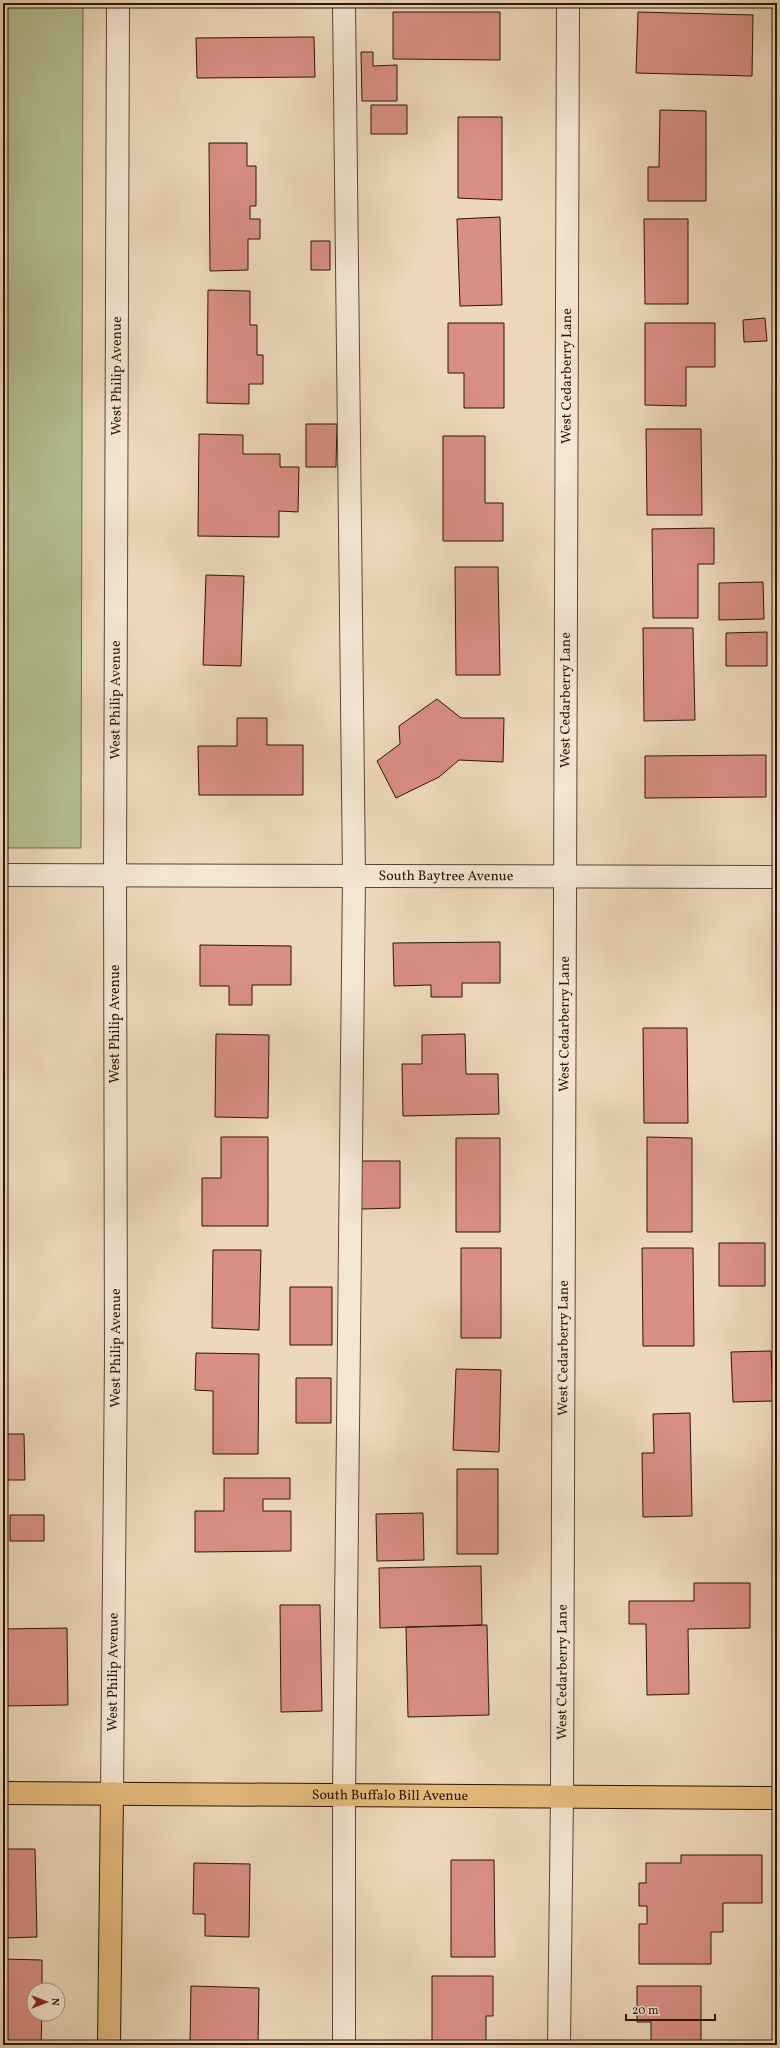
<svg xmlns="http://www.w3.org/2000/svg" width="780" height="2048" viewBox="0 0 780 2048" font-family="Vollkorn,serif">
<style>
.green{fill:#b5c092;stroke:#706a4e}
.building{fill:#da8f85;stroke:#2c130a}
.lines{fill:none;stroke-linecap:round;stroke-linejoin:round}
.minor-casing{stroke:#5c4436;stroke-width:24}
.major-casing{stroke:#2c130a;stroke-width:24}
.minor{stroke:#f3e6d2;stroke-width:22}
.major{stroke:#e6bc7d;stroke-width:22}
.labels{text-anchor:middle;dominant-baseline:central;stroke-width:3;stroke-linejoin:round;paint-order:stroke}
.street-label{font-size:14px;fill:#2c130a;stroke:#f3e6d2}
</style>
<rect width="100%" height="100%" fill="#edd9ba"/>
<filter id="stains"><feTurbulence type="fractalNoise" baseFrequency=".005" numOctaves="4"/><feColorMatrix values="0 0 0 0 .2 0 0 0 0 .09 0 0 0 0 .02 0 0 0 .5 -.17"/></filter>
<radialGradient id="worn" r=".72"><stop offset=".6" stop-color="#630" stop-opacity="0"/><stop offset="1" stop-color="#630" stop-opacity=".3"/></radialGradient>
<path class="green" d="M3,3H83L81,848H3Z"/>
<path class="building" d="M393,12H500V60L393,59Z
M638,12L753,15L752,76L636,73Z
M314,37L315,77L197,78L196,38Z
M361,52H373V66L397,65V101H362Z
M371,105H407V134H371Z
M660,110L706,111V201H648V167H659Z
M458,117H502V200L458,198Z
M209,143H247V166H256V206H250V219H260V239H248V270L210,271Z
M500,217L502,305L460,306L457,219Z
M644,219H688V304H645Z
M311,241H330V270H311Z
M208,290L250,291V325H257V355H263V384H249V404L207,403Z
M765,318L767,341L744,342L743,320Z
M448,323H504V408H464V373H448Z
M645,323H715V367H686V406L645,405Z
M306,424H337L336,467H306Z
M646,429H701L702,515H647Z
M199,434L243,435V454H280V467H299L298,512L279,511V537L198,536Z
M443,436H485V503H503V541H443Z
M714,528V564H698V618H653L652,529Z
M455,567H498L500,675H456Z
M206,575L244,576L241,666L203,665Z
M763,582L764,619L719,620V583Z
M643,628H693L695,720L644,721Z
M767,632V666H726V633Z
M437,699L461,718H504L503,762L459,760L439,777L396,798L377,761L400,744L399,726Z
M237,718H267V745H303V795H199L198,746H237Z
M766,755V797L645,798V756Z
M500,942V983H462V997H431V985L394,986L393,943Z
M200,945L291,946V985H252V1005H229V986H200Z
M643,1028H687L688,1123H644Z
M216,1034L269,1035L268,1118L215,1117Z
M465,1034L466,1074H498L499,1114L403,1116L402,1064H422V1035Z
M221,1137H268V1226H202V1178H221Z
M647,1137L692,1138V1232H647Z
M456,1138H500V1232H456Z
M360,1161H400V1208L361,1209Z
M719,1243H765V1286H719Z
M461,1248H501V1338H461Z
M642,1248H693L694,1346H643Z
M213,1250H261L259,1330L212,1328Z
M290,1287H332V1345H290Z
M771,1351L773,1401L733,1402L731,1352Z
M196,1353L259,1354L258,1454H213V1391L195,1390Z
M456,1369L501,1370L499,1452L453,1450Z
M296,1378H331V1423H296Z
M690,1413L692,1516L643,1517L642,1453H654L653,1414Z
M3,1434H24L25,1480H3Z
M457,1469H498V1554H457Z
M224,1478H290V1499H263V1511H291V1551L195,1552V1511H224Z
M423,1513L424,1560L377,1561L376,1514Z
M10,1515H44V1541H10Z
M481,1566L482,1625L380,1628L379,1568Z
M694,1583H750V1628L688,1629L689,1694L647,1695L646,1624H629V1601H694Z
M280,1605H320L322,1711L281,1712Z
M487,1625L489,1715L408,1717L406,1627Z
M67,1628L68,1705L3,1706V1629Z
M3,1849H35L37,1937L3,1938Z
M681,1855H762V1903H723V1932H711V1964H639V1924H647V1906H639V1883H646V1863H681Z
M451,1860H494L495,1957H451Z
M194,1863L250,1864L249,1937L205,1936V1914H193Z
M3,1959L42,1960V1990H34V2014H42L41,2045H3Z
M432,1976H493V2016H486V2045H432Z
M191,1986L259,1988L258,2045H190Z
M637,1986H701V2045H651V2022H637Z"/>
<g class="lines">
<g class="minor-casing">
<g id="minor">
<path d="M344,3L354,876L344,1795V2045"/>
<path id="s1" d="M3,875L777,877"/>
<path id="s2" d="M112,1793L116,1358L115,876L118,3"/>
<path id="s3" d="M559,2045L562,1796L568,3"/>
</g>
</g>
<g class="major-casing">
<g id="major">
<path id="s4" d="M3,1793L777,1798"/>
<path d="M109,2045L112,1793"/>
</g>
</g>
<use href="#minor" class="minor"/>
<use href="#major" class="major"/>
</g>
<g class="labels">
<g class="street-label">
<text stroke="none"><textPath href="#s2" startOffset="1417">West Philip Avenue</textPath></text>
<text stroke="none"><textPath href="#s3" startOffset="1669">West Cedarberry Lane</textPath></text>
<text stroke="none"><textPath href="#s2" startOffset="1093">West Philip Avenue</textPath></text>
<text stroke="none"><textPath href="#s3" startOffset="1345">West Cedarberry Lane</textPath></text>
<text stroke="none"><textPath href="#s1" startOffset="443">South Baytree Avenue</textPath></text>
<text transform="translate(115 1024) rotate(-90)">West Philip Avenue</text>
<text stroke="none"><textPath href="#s3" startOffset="1021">West Cedarberry Lane</textPath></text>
<text stroke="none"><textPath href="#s2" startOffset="445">West Philip Avenue</textPath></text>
<text stroke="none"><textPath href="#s3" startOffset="697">West Cedarberry Lane</textPath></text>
<text stroke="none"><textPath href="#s2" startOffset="121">West Philip Avenue</textPath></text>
<text stroke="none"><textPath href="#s3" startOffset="373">West Cedarberry Lane</textPath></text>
<text stroke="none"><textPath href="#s4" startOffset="387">South Buffalo Bill Avenue</textPath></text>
</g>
</g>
<rect width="780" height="2048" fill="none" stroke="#edd9ba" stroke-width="16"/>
<rect x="4" y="4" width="772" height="2040" fill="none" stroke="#2c130a" stroke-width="2"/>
<rect x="8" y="8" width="764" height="2032" fill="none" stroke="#2c130a"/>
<g transform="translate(46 2002) rotate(90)"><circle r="19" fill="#f3e6d2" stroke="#a39282"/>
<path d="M0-3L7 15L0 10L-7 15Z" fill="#8f2418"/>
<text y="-6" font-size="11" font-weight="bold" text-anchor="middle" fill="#2c130a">N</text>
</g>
<path d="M626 2014v6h89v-6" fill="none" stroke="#2c130a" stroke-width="2"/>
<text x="632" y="2014" font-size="12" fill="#2c130a" stroke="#f3e6d2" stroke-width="3" paint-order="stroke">20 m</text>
<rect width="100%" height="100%" filter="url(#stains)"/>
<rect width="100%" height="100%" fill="url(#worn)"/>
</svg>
